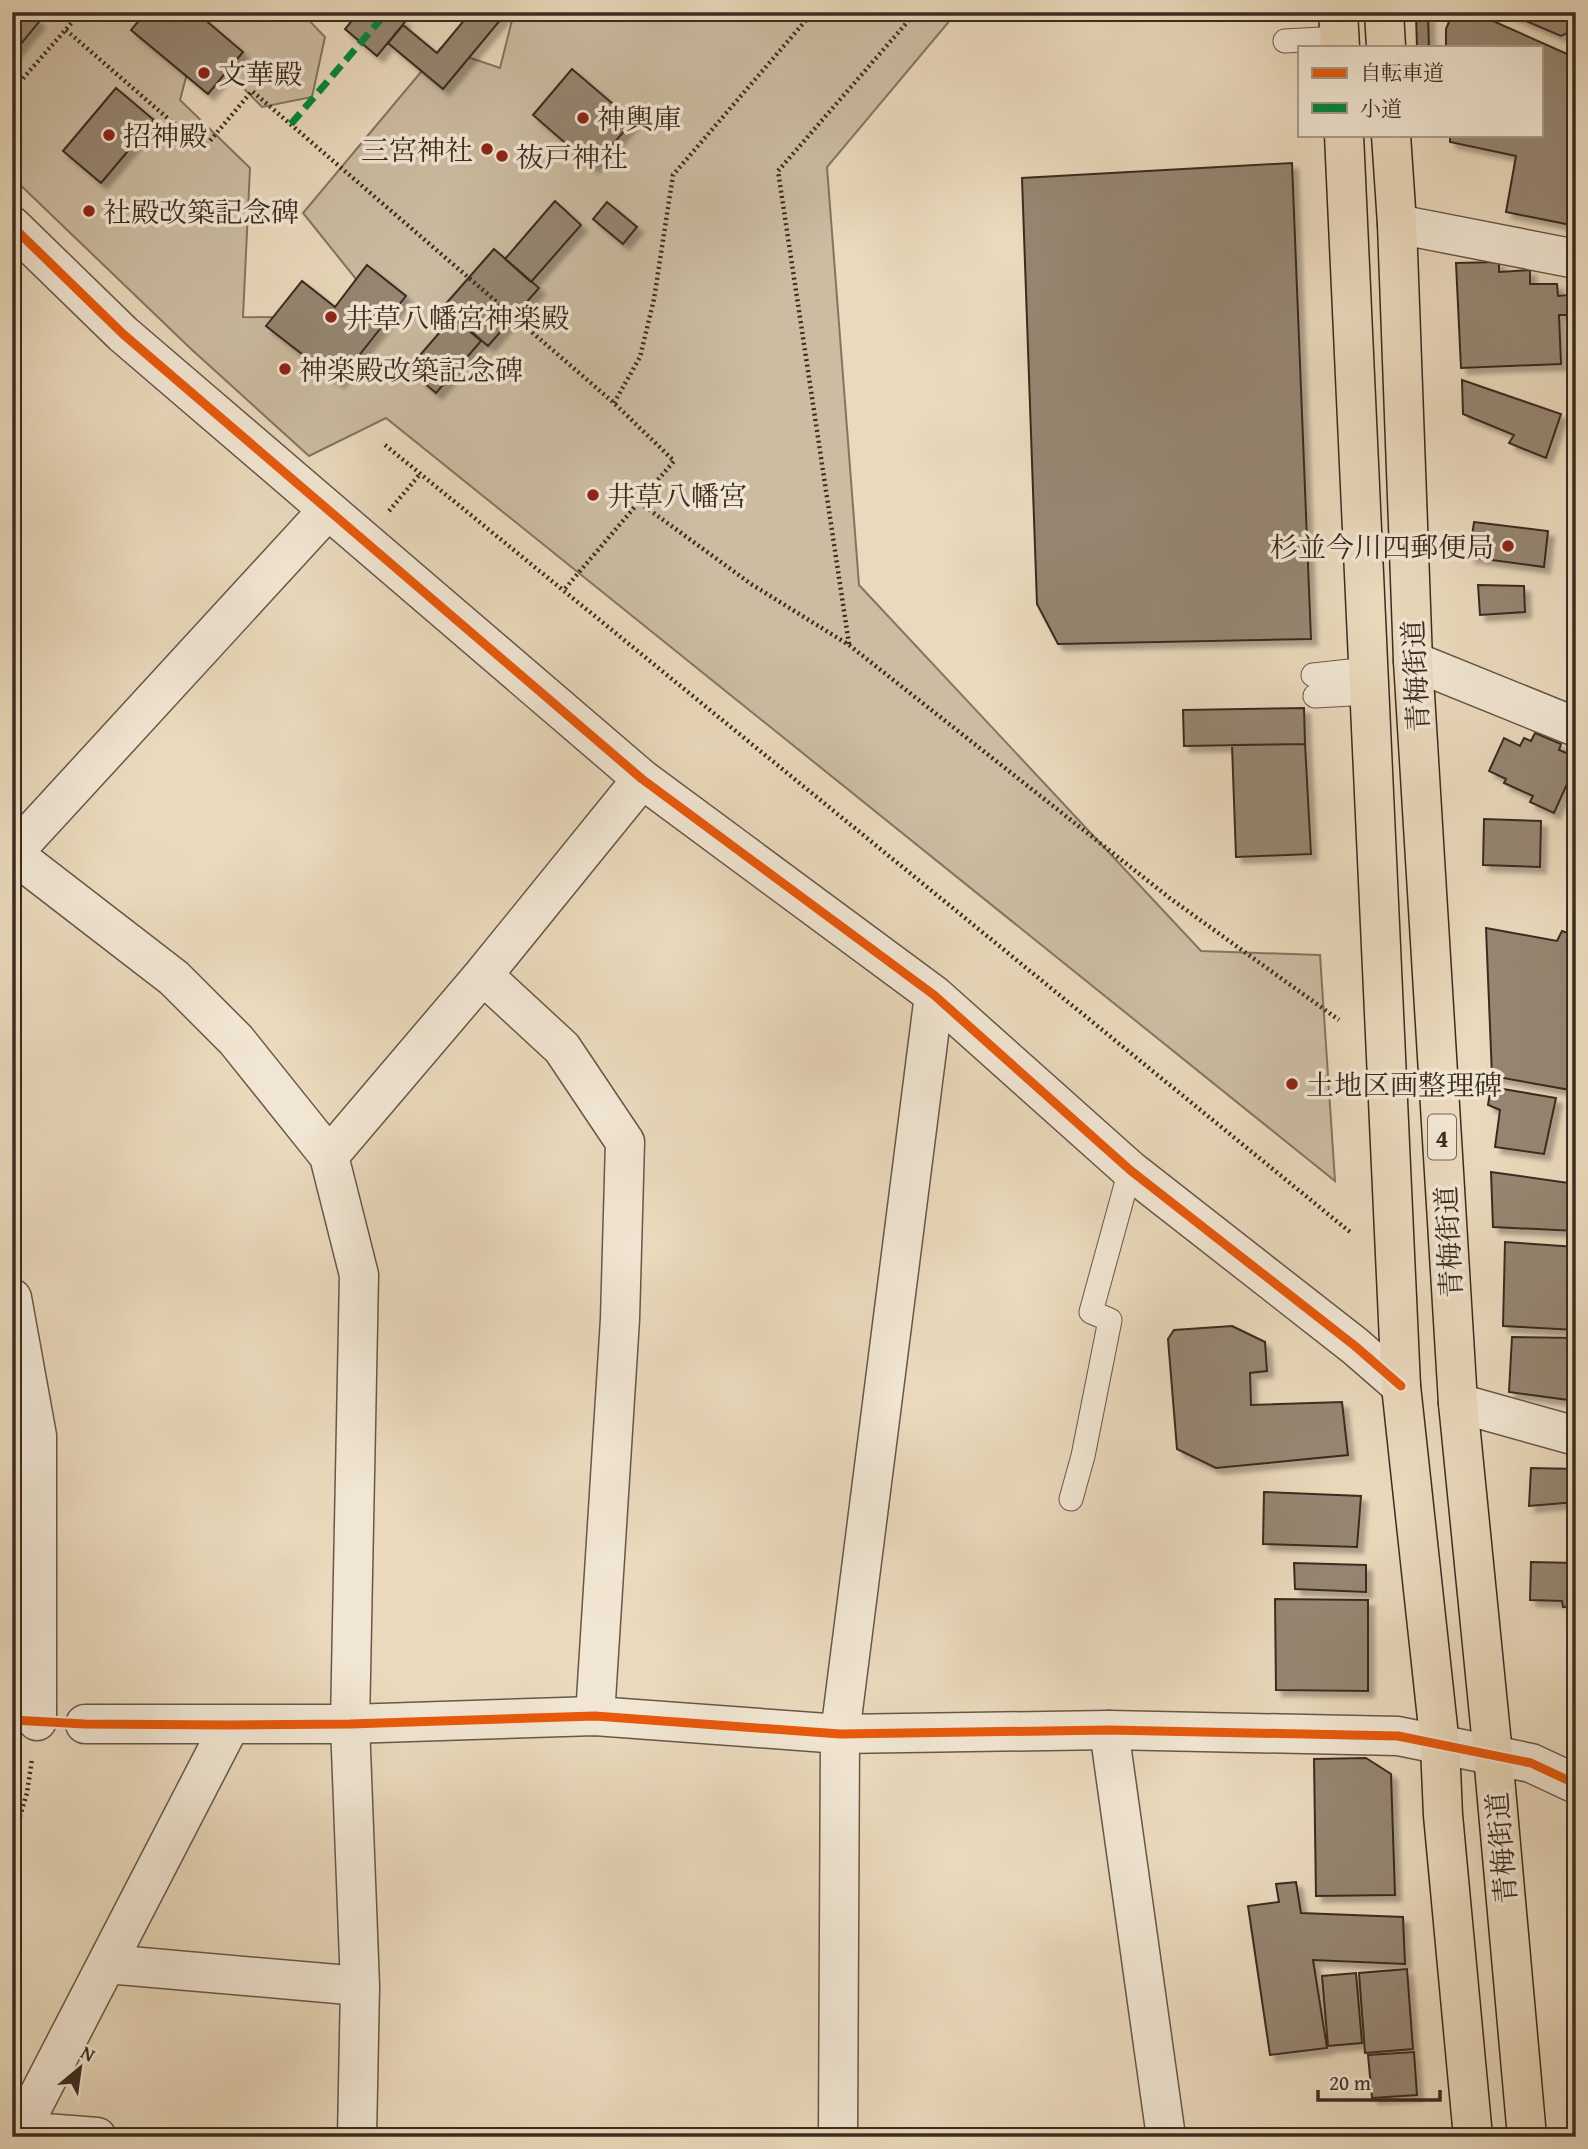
<svg xmlns="http://www.w3.org/2000/svg" width="1588" height="2149" viewBox="0 0 1588 2149" font-family="'Gentium Book Plus','Noto Serif JP',serif">
<style>
.green{fill:#ccbca2;stroke:#847462;stroke-width:2}
.water{fill:#ae9e87;stroke:#80705e;stroke-width:2}
.lines{fill:none;stroke-linecap:round;stroke-linejoin:round}
.shore{stroke:#746554;stroke-width:2}
.building{fill:#968672;stroke:#3b2c21;stroke-width:2;filter:url(#shadow)}
.service-casing{stroke:#675748;stroke-width:25}
.minor-casing{stroke:#675748;stroke-width:41}
.tertiary-casing{stroke:#675748;stroke-width:41}
.primary-casing{stroke:#3b2c21;stroke-width:41}
.path{stroke:#3b2c21;stroke-width:4.5;stroke-dasharray:2 3.5;stroke-linecap:butt}
.service{stroke:#f1e6d3;stroke-width:23}
.minor{stroke:#f1e6d3;stroke-width:38}
.tertiary{stroke:#f1e6d3;stroke-width:38}
.primary{stroke:#ead9bc;stroke-width:38}
.quiet{stroke:#00873e;stroke-width:7;stroke-dasharray:14 7;stroke-linecap:butt}
.cycleway-casing{stroke:#f1e6d3;stroke-width:13}
.cycleway{stroke:#e8590c;stroke-width:9}
.poi-dot{fill:#8f2418;stroke:#f1e6d3;stroke-width:2.5}
.labels{text-anchor:middle;dominant-baseline:central;stroke-width:7;stroke-linejoin:round;paint-order:stroke}
.shield{fill:#f1e6d3;stroke:#726456;stroke-width:2}
.shield-label{font-size:26px;font-weight:bold;fill:#3b2c21}
.poi-label{font-size:28px;fill:#3b2c21;stroke:#f1e6d3;text-anchor:start}
.street-label{font-size:28px;fill:#3b2c21;stroke:#f1e6d3}
</style>
<defs>
<filter id="shadow"><feDropShadow dx="6" dy="6" stdDeviation="2" flood-color="#0004"/></filter>
</defs>
<rect width="100%" height="100%" fill="#ead9bc"/>
<filter id="stains"><feTurbulence type="fractalNoise" baseFrequency=".00286" numOctaves="4"/><feColorMatrix values="0 0 0 0 .2 0 0 0 0 .09 0 0 0 0 .02 0 0 0 .5 -.17"/></filter>
<radialGradient id="worn" r=".72"><stop offset=".6" stop-color="#630" stop-opacity="0"/><stop offset="1" stop-color="#630" stop-opacity=".3"/></radialGradient>
<path class="green" d="M12,12H301L325,37L312,97L262,107L196,40L180,100L250,168L243,317L340,318L356,279L303,213L441,48L500,68L514,12H957L827,167L859,585L1201,951L1320,955L1335,1181L386,418L309,456L190,348L12,177Z"/>
<path class="water" d="M12,1320L31,1427L18,1778L12,1802Z"/>
<g class="lines">
<path class="shore" d="M12,1743L16,1639"/>
</g>
<path class="building" d="M12,12H27L39,22L12,55Z
M146,12H196L243,52L208,94L131,30Z
M359,12H393L405,22L377,56L345,29Z
M471,12H507L443,89L388,43L403,25L437,53Z
M1453,12H1473L1576,58V226L1506,212L1516,156L1450,142V135H1541V47H1446V29Z
M1505,12H1576V29L1561,36Z
M1428,15L1429,47H1417L1416,16Z
M572,69L633,121L593,167L533,115Z
M116,88L154,120L101,183L63,151Z
M1292,163L1311,639L1058,644L1037,604L1022,178Z
M555,201L581,225L531,282L505,259Z
M607,202L637,227L623,244L593,219Z
M494,249L539,288L488,346L443,307Z
M1499,262V272L1530,270V284H1557L1558,296L1568,295V315H1559L1561,364L1461,368L1456,263Z
M367,265L406,296L338,382L266,326L302,281L335,307Z
M453,317L481,341L436,393L408,369Z
M1462,380L1561,414L1546,458L1509,443L1514,435L1463,414Z
M1474,522L1548,531L1544,567L1469,557Z
M1478,585L1524,586L1525,612L1480,615Z
M1304,708L1305,744L1184,746L1183,710Z
M1535,733L1561,744L1559,750L1576,757V764L1554,813L1530,802L1533,796L1504,783L1506,779L1489,771L1504,738L1520,746L1524,738L1531,741Z
M1305,744L1311,854L1236,857L1232,745Z
M1484,819L1541,821L1540,867L1483,865Z
M1486,928L1557,941L1562,931L1574,935L1570,941L1576,943V1091L1492,1076Z
M1491,1087L1556,1098L1544,1154L1495,1147L1500,1110L1488,1105Z
M1491,1172L1576,1184V1231L1493,1227Z
M1505,1242L1576,1247V1330L1503,1326Z
M1232,1326L1265,1342L1267,1371L1250,1373L1251,1405L1342,1402L1348,1455L1216,1468L1177,1449L1168,1339L1174,1330Z
M1512,1337L1576,1338V1401L1509,1392Z
M1531,1468L1576,1469V1502L1529,1506Z
M1264,1492L1361,1496L1357,1547L1263,1544Z
M1531,1562L1576,1563V1607H1563L1562,1601L1530,1600Z
M1294,1563L1366,1565V1592L1295,1589Z
M1275,1599L1368,1600V1691L1276,1690Z
M1366,1758L1391,1774L1395,1895L1316,1896L1314,1759Z
M1296,1882L1301,1913L1403,1917L1405,1964L1313,1960L1327,2048L1270,2055L1248,1906L1279,1902L1276,1884Z
M1407,1969L1413,2049L1365,2053L1359,1973Z
M1356,1973L1362,2043L1328,2046L1322,1976Z
M1414,2052L1417,2095L1372,2098L1368,2055Z"/>
<g class="lines">
<g class="service-casing">
<path id="service" d="M1285,41L1339,38
M1313,675L1368,669
M1315,696L1369,693
M1071,1499L1083,1456L1110,1320L1091,1312L1130,1170"/>
</g>
<g class="minor-casing">
<path id="minor" d="M1397,224L1576,259
M12,226L123,334L642,779L934,995L1130,1170L1355,1346L1401,1386
M1413,661L1576,727
M12,853L174,978L236,1040L329,1156L359,1275L350,1724L360,1986L357,2137
M12,854L327,511
M483,975L562,1048L625,1142L620,1319L595,1716
M329,1156L483,975L642,779
M12,1298L37,1436V1721
M1458,1403L1576,1436
M1109,1730L1166,2137
M107,1964L360,1986
M20,2131L97,2137
M17,2137L230,1725
M838,2137L840,1734L934,995"/>
</g>
<g class="tertiary-casing">
<path id="tertiary" d="M85,1724H350L595,1716L840,1734L1109,1730L1398,1736L1531,1763L1576,1784"/>
</g>
<g class="primary-casing">
<path id="primary" d="M1338,12L1340,47
M1384,12L1386,47
M1344,135L1401,1386L1440,1746L1443,1815L1473,2137
M1391,135L1397,224L1413,661L1458,1403L1493,1755L1527,2137"/>
</g>
<path class="path" d="M66,30L203,149L252,91L614,403L674,461L563,591
M12,91L81,12
M614,403L640,357L654,299L673,175L813,12
M385,445L1350,1232
M640,503L751,584L849,645L1171,899L1339,1020
M389,511L420,474
M849,644L778,171L916,12
M12,1843L27,1793L32,1759"/>
<use href="#service" class="service"/>
<use href="#minor" class="minor"/>
<use href="#tertiary" class="tertiary"/>
<use href="#primary" class="primary"/>
<path class="quiet" d="M291,124L387,12"/>
<g class="cycleway-casing">
<path id="cycleway" d="M12,226L123,334L642,779L934,995L1130,1170L1355,1346L1401,1386
M12,1720L85,1724L230,1725L350,1724L595,1716L840,1734L1109,1730L1398,1736L1531,1763L1576,1784"/>
</g>
<use href="#cycleway" class="cycleway"/>
</g>
<g class="poi-dot">
<circle cx="204" cy="73" r="7"/>
<circle cx="583" cy="118" r="7"/>
<circle cx="109" cy="135" r="7"/>
<circle cx="487" cy="149" r="7"/>
<circle cx="502" cy="156" r="7"/>
<circle cx="89" cy="211" r="7"/>
<circle cx="331" cy="317" r="7"/>
<circle cx="285" cy="369" r="7"/>
<circle cx="593" cy="495" r="7"/>
<circle cx="1508" cy="546" r="7"/>
<circle cx="1292" cy="1084" r="7"/>
</g>
<g class="labels">
<rect class="shield" x="1428" y="1114.5" width="28" height="45" rx="5"/>
<g class="shield-label">
<text x="1442" y="1137">4</text>
</g>
<g class="poi-label">
<text x="218" y="73">文華殿</text>
<text x="597" y="118">神輿庫</text>
<text x="123" y="135">招神殿</text>
<text x="473" y="149" text-anchor="end">三宮神社</text>
<text x="516" y="156">鿆戸神社</text>
<text x="103" y="211">社殿改築記念碑</text>
<text x="345" y="317">井草八幡宮神楽殿</text>
<text x="299" y="369">神楽殿改築記念碑</text>
<text x="607" y="495">井草八幡宮</text>
<text x="1494" y="546" text-anchor="end">杉並今川四郵便局</text>
<text x="1306" y="1084">土地区画整理碑</text>
</g>
<g class="street-label">
<text transform="translate(1415 676) rotate(-93)">青梅街道</text>
<text transform="translate(1448 1242) rotate(-93)">青梅街道</text>
<text transform="translate(1501 1848) rotate(-95)">青梅街道</text>
</g>
</g>
<rect width="1588" height="2149" fill="none" stroke="#ead9bc" stroke-width="42"/>
<rect x="14" y="14" width="1560" height="2121" fill="none" stroke="#3b2c21" stroke-width="3.5"/>
<rect x="21" y="21" width="1546" height="2107" fill="none" stroke="#3b2c21" stroke-width="2"/>
<rect x="1298" y="46" width="245" height="91" fill="#f1e6d3" stroke="#a89c8c" stroke-width="2"/>
<rect x="1312" y="68" width="35" height="10" fill="#e8590c" stroke="#a89c8c" stroke-width="2"/>
<text x="1360" y="80" font-size="21" fill="#3b2c21">自転車道</text>
<rect x="1312" y="103" width="35" height="10" fill="#00873e" stroke="#a89c8c" stroke-width="2"/>
<text x="1360" y="116" font-size="21" fill="#3b2c21">小道</text>
<g transform="translate(80 2068) rotate(29)" stroke="#f1e6d3" stroke-width="5" paint-order="stroke">
<path d="M0-5L12 26L0 18L-12 26Z" fill="#3b2c21"/>
<text y="-10" font-size="19" font-weight="bold" text-anchor="middle" fill="#3b2c21">N</text>
</g>
<path d="M1318 2090v10h122v-10" fill="none" stroke="#3b2c21" stroke-width="3.5"/>
<text x="1329" y="2090" font-size="21" fill="#3b2c21" stroke="#f1e6d3" stroke-width="5" paint-order="stroke">20 m</text>
<rect width="100%" height="100%" filter="url(#stains)"/>
<rect width="100%" height="100%" fill="url(#worn)"/>
</svg>
